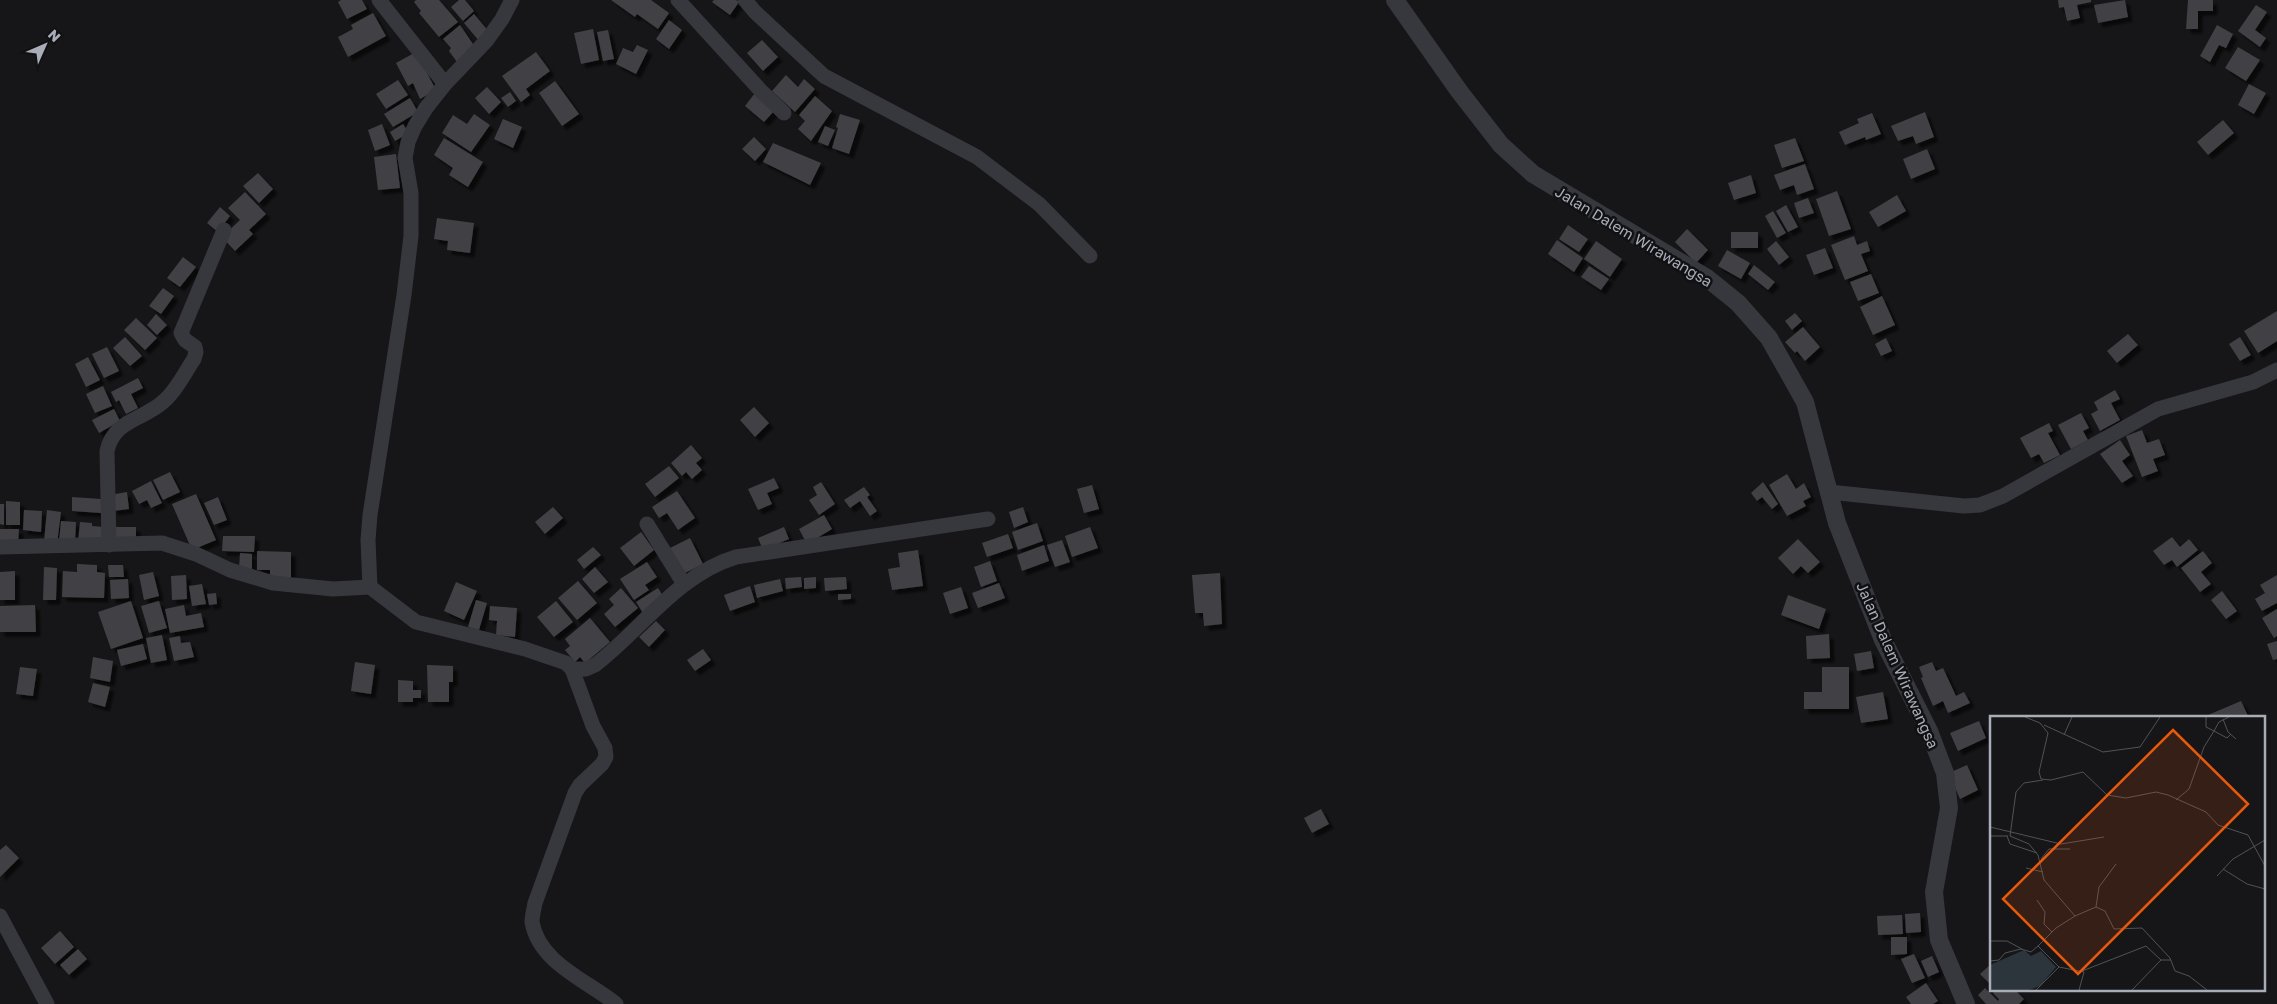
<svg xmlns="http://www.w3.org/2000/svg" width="2277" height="1004" viewBox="0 0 2277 1004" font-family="'Golos Text',sans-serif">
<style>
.building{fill:#404145;filter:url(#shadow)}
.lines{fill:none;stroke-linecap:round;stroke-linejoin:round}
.minor{stroke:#37383d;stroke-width:15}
.tertiary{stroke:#37383d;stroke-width:18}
.labels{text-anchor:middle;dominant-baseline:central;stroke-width:5;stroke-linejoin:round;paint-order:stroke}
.street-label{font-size:15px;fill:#a8adb8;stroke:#111113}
.inset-road{fill:none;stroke:#505258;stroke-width:1}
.view{fill:#e8590c;fill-opacity:0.15;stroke:#e8590c;stroke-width:2.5}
.inset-edge{fill:none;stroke:#a8adb8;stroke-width:2.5}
</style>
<defs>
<filter id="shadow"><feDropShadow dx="4.5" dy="4.5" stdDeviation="1" flood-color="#0009"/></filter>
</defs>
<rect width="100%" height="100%" fill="#161618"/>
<path class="building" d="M341,0H362L367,9L347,19L338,2Z
M416,0H439L458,22L439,37L419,13L421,11L414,2Z
M459,0H465L474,11L463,21L451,7Z
M611,0H651L669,13L658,29L637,14L635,17Z
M714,0H736L739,2L730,15L712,2Z
M2058,0H2091V2L2077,5L2080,18L2067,21L2064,7L2059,8Z
M2125,0L2128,17L2098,23L2094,5Z
M2188,0H2213V11H2198V29H2186Z
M2256,5L2267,12L2255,30L2266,38L2260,47L2238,31Z
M373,13L386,36L348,57L338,37L353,29L351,25Z
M474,14L490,33L480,42L464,23Z
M669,20L682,30L669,49L656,39Z
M460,25L475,47L457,62L449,51L451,48L443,39Z
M2217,25L2233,34L2226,48L2219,45L2210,62L2200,56Z
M593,29L599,60L581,64L574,33Z
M608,30L614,59L603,61L597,32Z
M762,40L778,57L763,71L747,53Z
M637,45L648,50L636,74L616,64L623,48L633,52Z
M2238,47L2260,60L2246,81L2225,68Z
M416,52L436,90L420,99L413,83L408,86L396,63Z
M536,52L550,71L526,89L530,95L521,102L502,76Z
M786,75L798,87L804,79L815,89L795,112L772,91Z
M398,80L408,95L386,109L376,94Z
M555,81L579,114L562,126L539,93Z
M2249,84L2266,93L2254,114L2238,105Z
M487,87L501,102L489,114L475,98Z
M510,92L516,101L508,107L501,98Z
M755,93L775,110L764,122L745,106Z
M815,96L832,111L811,141L798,129L805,121L799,115Z
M410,98L418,112L393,127L384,114Z
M1925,112L1934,137L1916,144L1913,136L1898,141L1891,126Z
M1872,113L1881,134L1866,140L1865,137L1845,145L1839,132L1859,123L1857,119Z
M474,114L490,125L471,152L442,133L453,115L467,124Z
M840,114L860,120L849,154L832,148L838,128L836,127Z
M503,119L522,127L513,148L494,139Z
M2223,120L2234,133L2208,155L2197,142Z
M382,124L390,145L375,151L368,130Z
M403,124L409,133L395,141L390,132Z
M825,126L835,130L828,146L818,142Z
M754,137L766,149L755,161L742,149Z
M444,138L483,162L468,187L449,175L453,168L434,155Z
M1795,138L1804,161L1782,168L1774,145Z
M773,143L821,163L810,185L763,162Z
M1927,149L1935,169L1911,179L1903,159Z
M396,154L400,188L378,190L374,157Z
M1805,164L1814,189L1797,195L1794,185L1780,190L1774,175Z
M258,173L273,189L259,203L243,186Z
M1751,175L1756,193L1734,200L1728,183Z
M1837,191L1851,229L1829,236L1816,199Z
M245,192L266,214L249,230L253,234L235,251L222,237L240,220L228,208Z
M1897,195L1906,211L1878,227L1869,212Z
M1808,198L1814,213L1799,218L1794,203Z
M1786,205L1798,227L1788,232L1776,211Z
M220,207L230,216L218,232L207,223Z
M1773,211L1786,233L1777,238L1765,216Z
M437,218L474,223L470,253L447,250L448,241L434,239Z
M1568,225L1588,239L1579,252L1559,239Z
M1687,229L1708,250L1696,263L1675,242Z
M1731,232H1758V248H1731Z
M1854,236L1857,245L1867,241L1870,251L1861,254L1868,271L1845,280L1831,245Z
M1557,240L1583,258L1574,272L1548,254Z
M1596,241L1622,259L1610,277L1584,259Z
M1776,241L1789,257L1779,265L1767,249Z
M1825,248L1833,268L1814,275L1806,255Z
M1727,250L1750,263L1741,279L1718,266Z
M183,257L196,267L180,287L167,278Z
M1754,265L1775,282L1768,290L1748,274Z
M1589,266L1609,279L1601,290L1581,277Z
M1871,274L1879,293L1858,301L1850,282Z
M163,288L174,296L161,314L149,306Z
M1882,296L1895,325L1873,335L1860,307Z
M2277,311V341L2258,353L2244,331Z
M1795,313L1802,321L1792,330L1785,321Z
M156,314L167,325L157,335L147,325Z
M136,318L157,338L145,350L124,330Z
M1803,327L1820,347L1805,361L1797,351L1795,353L1785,342Z
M2128,334L2138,345L2117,363L2107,351Z
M125,337L142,356L130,366L113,348Z
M2240,337L2251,355L2240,361L2229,344Z
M1886,338L1892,351L1881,356L1875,344Z
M107,347L119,371L104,378L92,354Z
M88,357L100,380L86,387L75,364Z
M138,378L143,388L131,394L138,408L126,414L119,400L116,402L111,392Z
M103,386L112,406L95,413L86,394Z
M2115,390L2120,399L2111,403L2120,420L2100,431L2091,414L2098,410L2094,402Z
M754,407L769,423L755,437L740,420Z
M114,409L120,421L99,433L92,420Z
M2081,413L2089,428L2083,431L2088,440L2071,449L2058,425Z
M2049,423L2053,431L2048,433L2060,455L2044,463L2039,454L2031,458L2020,438Z
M2142,430L2147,443L2159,439L2165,455L2153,459L2158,471L2142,477L2126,436Z
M2120,440L2130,455L2122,461L2133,476L2122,483L2100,454Z
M691,445L702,458L696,463L702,470L692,479L686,472L682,476L671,463Z
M669,466L679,478L655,497L645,484Z
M170,472L180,492L163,500L153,480Z
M1787,474L1796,489L1804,483L1811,497L1803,501L1806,506L1787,516L1769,485Z
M774,478L779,488L767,493L772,504L758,510L748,489Z
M151,481L162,503L151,508L147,500L139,504L132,491Z
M821,482L835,504L819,515L809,500L817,495L813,487Z
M1763,482L1778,504L1772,509L1762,497L1757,501L1751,493Z
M1092,485L1099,509L1084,513L1077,489Z
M864,487L870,495L867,497L877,511L870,516L860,501L850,508L844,500Z
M677,491L695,518L678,530L667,513L659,518L652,507Z
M127,492L129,509L113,511L110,495Z
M196,494L216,540L192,550L172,504Z
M72,497L101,499V513L72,511Z
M218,497L227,520L214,525L204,503Z
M6,501L20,502V525H6Z
M0,504H4V525L0,524Z
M553,507L563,518L545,534L535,522Z
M1023,507L1028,522L1014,528L1009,512Z
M24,510L42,511L41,532L23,530Z
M47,510L61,512L57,544L44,542Z
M824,515L832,529L807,544L799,529Z
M61,521L76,522L75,543L59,542Z
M80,522L92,523V526L104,527L103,540L78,542Z
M1037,523L1043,541L1018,550L1012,532Z
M113,527H136V541H113Z
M784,527L789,539L763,550L758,538Z
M1090,527L1098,548L1072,557L1065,536Z
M0,529H19L18,544H0Z
M641,532L654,550L634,566L620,548Z
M1008,534L1013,548L987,557L982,543Z
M223,536H255L254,552L222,551Z
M2172,537L2180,547L2189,539L2198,550L2177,567L2172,560L2164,565L2153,551Z
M690,538L703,564L681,575L668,549Z
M1798,539L1820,562L1808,573L1801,566L1793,574L1778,558Z
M1062,540L1070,562L1055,567L1047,545Z
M1044,545L1049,561L1022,571L1017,555Z
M593,547L601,555L584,569L577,560Z
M918,550L923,586L892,590L888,569L900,567L898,553Z
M257,551L291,552V579L270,578V570H257Z
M2203,551L2212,563L2201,572L2211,584L2200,592L2181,568Z
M240,553L252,554V569H239Z
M990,561L997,581L981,587L974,567Z
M647,562L657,577L645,585L649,590L634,600L620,579Z
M77,564L97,565V572L105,573L104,598L62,597L63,571L77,572Z
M108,565H123L124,577H109Z
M44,567L57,568L56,600H43Z
M595,567L608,582L594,593L582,579Z
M15,571V600H0V572Z
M153,572L159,596L144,600L139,575Z
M1220,573L1222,624L1204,626L1203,613H1195L1192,575Z
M186,575L187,599L172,600L171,576Z
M2277,575V603L2262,611L2255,599L2265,593L2260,585Z
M801,577L802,587L786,589L785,578Z
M816,577V588L804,589V578Z
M846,577L847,589L825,591L824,578Z
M128,579L129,598L111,599L110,580Z
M780,579L783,591L757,598L754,585Z
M578,581L597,603L577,620L558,598Z
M456,582L477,591L464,620L444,611Z
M999,583L1005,598L978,608L972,593Z
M202,584L206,604L192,606L189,586Z
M750,586L755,602L730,611L724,595Z
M961,587L968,608L950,614L943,593Z
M621,588L638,608L615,627L604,614L614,605L609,599Z
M658,588L665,599L643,613L636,602Z
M2222,591L2237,611L2226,619L2211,600Z
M216,593L217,604L209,605L207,594Z
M838,594H851V599L838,600Z
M1788,595L1826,609L1819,629L1781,615Z
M476,600L487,603L479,630L468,627Z
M131,601L143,638L111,649L98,612Z
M159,601L167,628L149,633L141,606Z
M556,601L573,622L554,637L537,617Z
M35,605L36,632H0V606Z
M184,605L186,616L201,613L204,627L170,633L165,609Z
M490,606L517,608L515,637L496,635L497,621L489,620Z
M2277,609V636L2274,638L2262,618Z
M590,618L610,642L585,663L580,657L575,662L565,650L570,646L565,639Z
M656,621L665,630L649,647L639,637Z
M1829,634L1830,658L1807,659L1806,636Z
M162,635L167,660L151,663L146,638Z
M180,636L181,643L190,642L194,657L174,661L169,638Z
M2277,641V659L2273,660L2267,644Z
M143,644L147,659L121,666L117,650Z
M703,649L711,660L695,671L687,660Z
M1871,651L1874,668L1857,671L1854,654Z
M93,657L113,661L110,682L90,678Z
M355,662L375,665L371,694L351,691Z
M1932,662L1936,671L1943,668L1956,696L1964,692L1970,703L1948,713L1943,701L1933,706L1921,678L1923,677L1919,667Z
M427,665L453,666V682H449V702H428Z
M20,667L37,669L33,696L16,694Z
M1822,667H1849V709H1804V692H1822Z
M398,680L413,681V690H421V698H413V702H398Z
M93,683L110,687L105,707L88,702Z
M1883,692L1888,719L1861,723L1856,697Z
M2241,701L2249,718H2210L2208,715Z
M1979,721L1986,738L1958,751L1950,733Z
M1967,765L1978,790L1960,799L1949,773Z
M1321,809L1329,824L1312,833L1304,818Z
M6,845L19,858L0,877V850Z
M1920,913L1921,932L1906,933L1905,914Z
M1902,915L1903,934L1878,935L1877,916Z
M60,931L74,947L55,964L41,948Z
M1891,937H1907V954L1891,955Z
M78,949L87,959L69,975L60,965Z
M1914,954L1925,978L1912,983L1901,959Z
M1932,956L1939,972L1928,977L1921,961Z
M1991,964V985L1980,974Z
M1926,983L1938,1001L1933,1004H1911L1906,997Z
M1985,988L1998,1001L1999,999L1993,993L1996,990H2015L2024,999L2019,1004H1986L1978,995Z"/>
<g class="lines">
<path class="minor" d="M379,0L445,84
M678,0L762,92L784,113
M745,0L755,12L824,76L977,157L1039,204L1090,256
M1829,492L1964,506L1980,505L2003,496L2158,409L2253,382L2277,370
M647,524L684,584
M109,545L107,451C114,419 144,420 164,401C177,390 185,372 194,359L196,352L195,347L185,340L181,333L224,230
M0,547L162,543L196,554L230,570L273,583L333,589L370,587L368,540L370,515L404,295L411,236V193L405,158L408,142L415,126L426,108L445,84L487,40L502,19L512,0
M370,587L416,622L525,649L566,663L572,669L593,726L605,748L606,757L602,764L580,785L575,793L535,903C534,909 532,916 532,922C539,963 588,981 616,1004
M572,669H586L595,665C642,629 677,575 736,557L988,519
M0,916L47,1004"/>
<path class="tertiary" d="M1395,0L1459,91L1501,145L1533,174L1707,278L1738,303L1769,338L1805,402L1837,523L1883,640L1929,731L1945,773L1949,808L1934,892L1939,940L1966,1004"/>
</g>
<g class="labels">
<g class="street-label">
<text transform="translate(1634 236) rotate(31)">Jalan Dalem Wirawangsa</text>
<text transform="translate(1898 665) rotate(66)">Jalan Dalem Wirawangsa</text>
</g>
</g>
<g transform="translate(1990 716)">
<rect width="275" height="275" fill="#161618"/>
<path d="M34,234L41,240L51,235L66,251L50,270L39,274H0V249Z" fill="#2c353c"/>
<path class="inset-road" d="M35,1L50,7L58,17L49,56L51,63L61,64L93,56L117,79L136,82L166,76L178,79L216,96L228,109L258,119L275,150M239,1L229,6L224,15L237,22L241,18M233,3L238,16L246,23M54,9L113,36L150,31L170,1M74,19L82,1M53,64L34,67L26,76L20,120L39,128L48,139L54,164L85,200L66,212L48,230L69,251L94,256L89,274M186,84L199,73L214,31L224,15L216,11V1M0,111L71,128L114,121M0,120H18M17,120L20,128L47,137M51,143L59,133H80M36,152L53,156M233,153L257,168L275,173M227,160L243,143L275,124M47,184L55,196L54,208L62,216M106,191L109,171L126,148M85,200L106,191L115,195L124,213L152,212L180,242L185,255L199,260L217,274M0,225H17L32,233M0,245L9,244L15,237L31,233L41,236L48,230M92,255L156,230L171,244M46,274L69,251M142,274L171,244H181"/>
<path class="view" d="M183,14L258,88L88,258L13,183Z"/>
<rect width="275" height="275" class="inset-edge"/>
</g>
<g transform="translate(45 45) rotate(45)" stroke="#111113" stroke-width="4" paint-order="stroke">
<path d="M0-4L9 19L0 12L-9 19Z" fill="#a8adb8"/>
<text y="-8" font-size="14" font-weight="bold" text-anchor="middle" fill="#a8adb8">N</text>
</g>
</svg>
